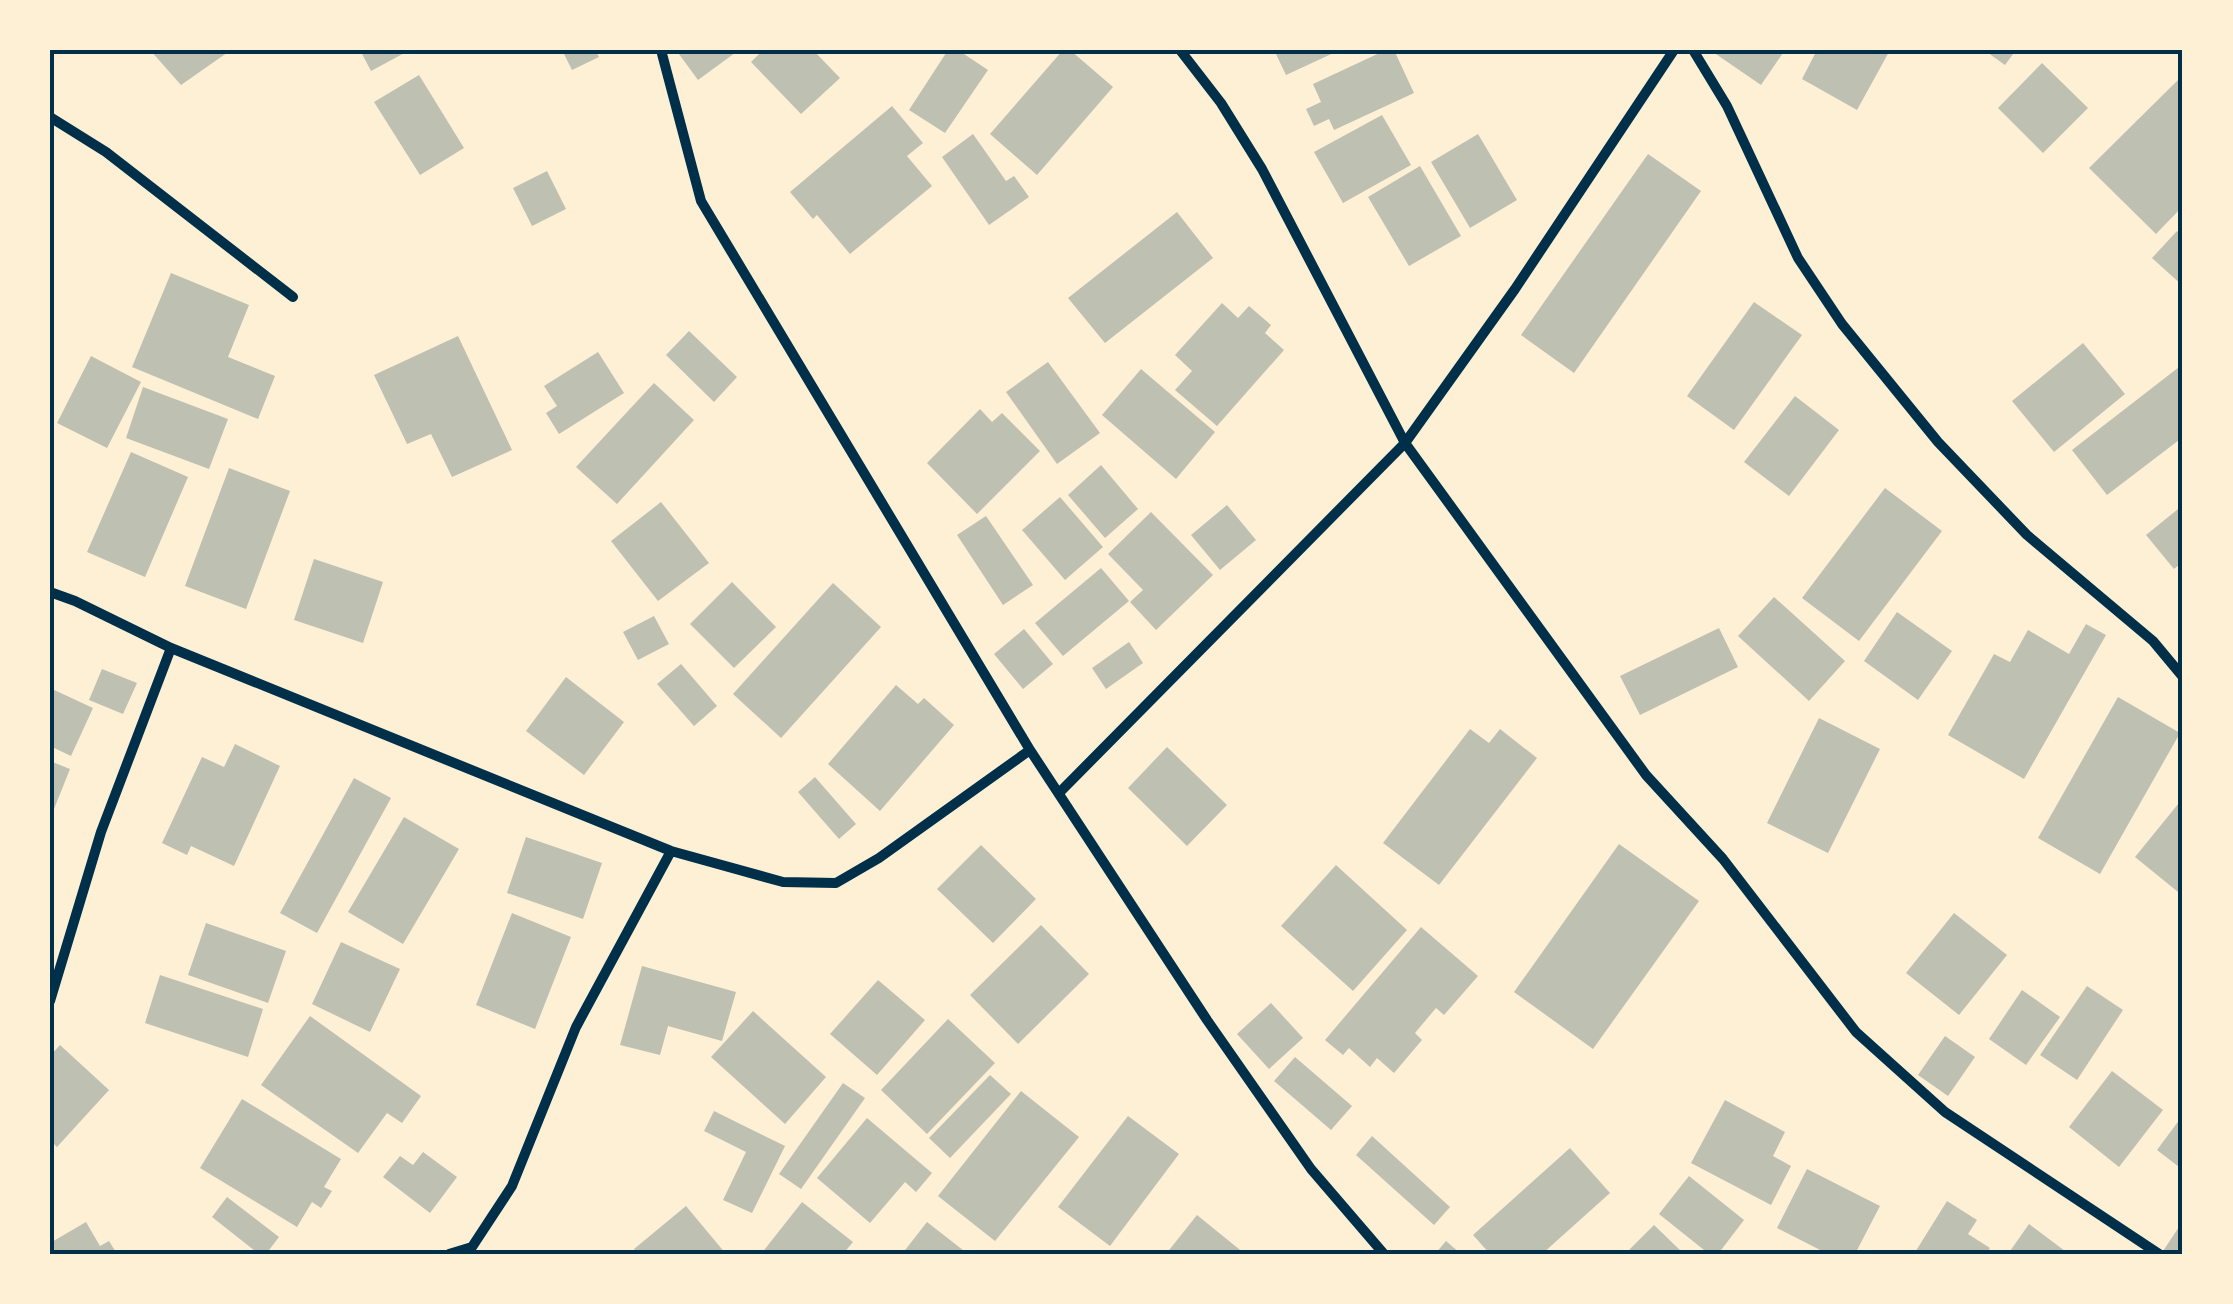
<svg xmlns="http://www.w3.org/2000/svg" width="2233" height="1304" viewBox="0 0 2233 1304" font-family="'Noto Sans',sans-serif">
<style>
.building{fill:#bec0b2}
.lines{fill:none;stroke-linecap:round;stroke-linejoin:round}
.minor{stroke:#003049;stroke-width:10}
.neatline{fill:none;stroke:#003049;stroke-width:4}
</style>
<rect width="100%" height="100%" fill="#fdf0d5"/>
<path class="building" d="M150,50H231L181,85Z
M360,50H410L371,71Z
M562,50H595L599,57L572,70Z
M676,50H739L698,80Z
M763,50H813L840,78L801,114L751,62Z
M948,50H958L988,70L945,133L909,110Z
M1063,50H1070L1113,87L1037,175L990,134Z
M1274,50H1340L1286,75Z
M1386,50H1394L1414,93L1334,130L1329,119L1314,126L1306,109L1321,102L1313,84Z
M1710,50H1785L1761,85Z
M1817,50H1890L1857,110L1802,79Z
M1984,50H2016L2005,65Z
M2042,63L2088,108L2043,153L1998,108Z
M419,75L464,148L420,175L374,102Z
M2179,79L2183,84V206L2156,234L2089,168Z
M892,106L923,143L907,156L932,186L850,254L817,215L813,219L790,192Z
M1382,115L1411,165L1343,203L1314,152Z
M973,134L1006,181L1014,176L1029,197L989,225L942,157Z
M1478,134L1517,200L1470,228L1431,162Z
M1648,154L1701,191L1574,373L1521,335Z
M1420,166L1461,236L1409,266L1368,197Z
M547,171L566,209L532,226L513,188Z
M1177,212L1213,258L1105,343L1068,298Z
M2177,231L2183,237V286L2152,258Z
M171,273L249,305L228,357L275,376L258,419L132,367Z
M1754,302L1802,335L1734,430L1687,396Z
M1222,303L1238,318L1249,306L1271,325L1265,333L1284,350L1217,426L1175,390L1192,371L1175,355Z
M689,331L737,377L714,402L666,355Z
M458,336L512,450L452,477L431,434L407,444L374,375Z
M2083,343L2125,394L2054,452L2012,401Z
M598,352L624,393L559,434L546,413L557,406L544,386Z
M91,356L141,382L107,448L57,423Z
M1048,362L1100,433L1057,464L1006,392Z
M2183,364V437L2107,495L2072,450Z
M1141,369L1215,432L1176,479L1102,415Z
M654,383L694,420L617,504L576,467Z
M143,387L228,419L209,469L126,438Z
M1795,396L1839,430L1789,496L1744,462Z
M980,409L992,422L1002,413L1040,451L977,514L927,463Z
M131,452L188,477L145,577L87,552Z
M1101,465L1138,509L1105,538L1068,495Z
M229,468L290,491L246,609L185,586Z
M1885,488L1942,531L1859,641L1802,598Z
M1060,497L1103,547L1065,580L1022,530Z
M661,502L709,563L658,601L611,541Z
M1227,505L1256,540L1220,570L1191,535Z
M2183,505V562L2174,569L2146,535Z
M1151,512L1213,575L1156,630L1130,602L1143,590L1108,554Z
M986,516L1033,585L1003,605L957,535Z
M314,559L383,582L363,643L294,620Z
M1101,568L1129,601L1063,656L1035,623Z
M732,582L776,627L734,668L690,624Z
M833,583L881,627L781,738L733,694Z
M1774,597L1845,661L1809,701L1738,636Z
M1897,612L1952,651L1918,700L1864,661Z
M654,616L669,644L638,660L623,632Z
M2086,624L2106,635L2024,779L1948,735L1994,654L2010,662L2028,630L2069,654Z
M1719,628L1738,667L1640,715L1620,676Z
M1024,629L1053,664L1023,689L994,654Z
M1129,642L1143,663L1106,689L1092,668Z
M681,664L717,706L694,726L657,684Z
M102,669L137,683L123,714L89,700Z
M566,677L624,722L584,775L526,731Z
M896,685L918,704L924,698L954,725L880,811L828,764Z
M50,688L93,708L71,756L50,746Z
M2118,697L2180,733L2100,874L2038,838Z
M1819,718L1880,749L1828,853L1767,823Z
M1470,729L1489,743L1500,729L1537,758L1439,885L1383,843Z
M235,744L280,766L234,866L191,846L187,855L162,843L202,757L224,767Z
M1167,747L1227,805L1187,846L1128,788Z
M50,761L70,769L50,819Z
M815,777L856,824L839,839L798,792Z
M354,778L391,798L317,933L280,913Z
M2183,798V896L2135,857Z
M404,817L459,849L403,944L348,912Z
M526,837L602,863L583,919L507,893Z
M1619,844L1699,901L1593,1049L1514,992Z
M981,845L1036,899L993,943L937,889Z
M1336,865L1407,930L1353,991L1281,926Z
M512,913L571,937L535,1029L476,1005Z
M1954,913L2007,955L1959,1015L1906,973Z
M206,923L286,951L268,1003L188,975Z
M1041,925L1089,974L1018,1044L970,995Z
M1421,927L1478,976L1444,1015L1436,1008L1415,1033L1422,1040L1394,1073L1377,1058L1370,1067L1349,1048L1343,1055L1325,1040Z
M341,942L400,969L370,1032L312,1004Z
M642,966L736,992L722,1041L668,1026L660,1055L620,1045Z
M160,975L263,1009L248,1057L145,1023Z
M878,980L925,1020L877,1075L830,1034Z
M2087,986L2123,1010L2077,1080L2040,1055Z
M2022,990L2060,1017L2026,1065L1989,1039Z
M1271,1003L1303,1038L1269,1069L1237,1034Z
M753,1011L826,1077L785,1124L711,1057Z
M310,1016L421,1096L402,1123L387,1113L358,1153L261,1085Z
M948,1019L995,1063L927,1134L881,1090Z
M1945,1036L1975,1057L1948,1096L1918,1075Z
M60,1045L109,1090L57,1147L50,1140V1056Z
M1295,1057L1352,1106L1331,1130L1274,1081Z
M2112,1071L2163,1110L2119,1167L2069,1127Z
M990,1075L1011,1094L950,1158L929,1138Z
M843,1083L865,1098L801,1189L779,1174Z
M1021,1091L1079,1137L995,1241L938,1196Z
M242,1099L341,1159L324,1187L332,1191L321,1208L312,1202L297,1227L200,1168Z
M1725,1100L1785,1132L1773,1156L1791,1166L1771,1205L1691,1163Z
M714,1111L785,1146L752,1213L723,1200L746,1152L704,1131Z
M2183,1115V1170L2157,1150Z
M1128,1116L1179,1154L1110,1246L1058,1207Z
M867,1118L932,1173L916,1192L905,1182L870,1223L817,1178Z
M1372,1136L1450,1207L1434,1225L1356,1155Z
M1570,1148L1610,1193L1542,1254H1490L1473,1235Z
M423,1152L457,1177L430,1213L383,1177L400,1156L413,1165Z
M1807,1169L1880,1206L1855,1254H1828L1777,1228Z
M1689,1176L1744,1220L1718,1254H1709L1659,1214Z
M227,1197L279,1237L266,1254H259L212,1217Z
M1947,1201L1977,1220L1968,1234L1990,1248L1986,1254H1914Z
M802,1202L853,1242L843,1254H761Z
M686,1206L726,1254H638L634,1249Z
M1197,1215L1245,1254H1166Z
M2183,1221V1254H2168L2163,1251Z
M86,1222L100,1246L109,1241L117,1254H50V1243Z
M927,1222L968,1254H902Z
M2029,1224L2069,1254H2008Z
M1654,1225L1684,1254H1625Z
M1446,1241L1461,1254H1435Z"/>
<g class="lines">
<path class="minor" d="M661,50L701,201L1030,750L1207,1020L1311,1169L1384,1254
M1180,50L1221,103L1262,169L1405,443L1646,775L1723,859L1856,1032L1945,1112L2159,1254
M1693,50L1727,106L1798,258L1842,324L1938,442L2027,535L2153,641L2183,677
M50,117L106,152L293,297
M50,592L75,601L171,648L671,851L783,882L836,883L879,858L1030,750
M1060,792L1405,443L1515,289L1674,50
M50,1001L101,832L171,648
M449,1254L472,1247L512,1186L576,1027L671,851"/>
</g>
<rect width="2233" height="1304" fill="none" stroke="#fdf0d5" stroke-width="105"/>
<rect x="52" y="52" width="2128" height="1200" class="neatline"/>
</svg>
